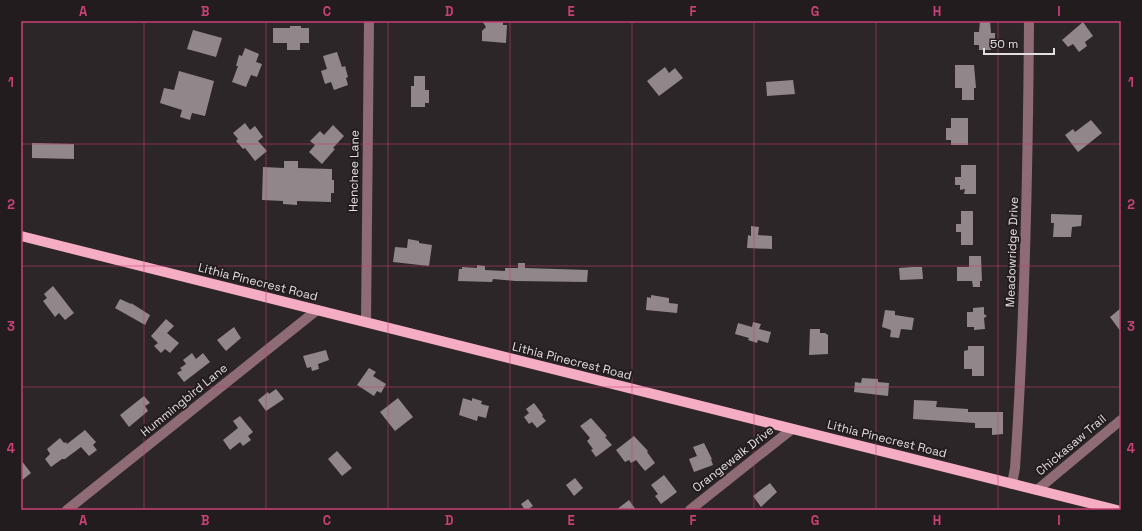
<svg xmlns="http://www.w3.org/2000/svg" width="1142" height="531" viewBox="0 0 1142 531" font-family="'Space Grotesk',sans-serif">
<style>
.building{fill:#91878a}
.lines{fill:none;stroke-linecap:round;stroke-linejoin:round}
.minor{stroke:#8e6b75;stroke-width:10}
.major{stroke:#f5adc4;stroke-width:10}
.grid{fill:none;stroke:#c94076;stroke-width:1;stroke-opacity:0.55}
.labels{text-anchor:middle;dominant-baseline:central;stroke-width:4;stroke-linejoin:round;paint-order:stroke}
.street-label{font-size:12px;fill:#e3dee0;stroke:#231c1e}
.neatline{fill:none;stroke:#c94076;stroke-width:1.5}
.grid-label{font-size:13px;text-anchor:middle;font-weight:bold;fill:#c94076}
</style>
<rect width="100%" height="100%" fill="#2d2628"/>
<path class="building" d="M482,21H503V25H507L506,43L482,41V31L486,27Z
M980,21H990L991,33H995V43H991V50H979V45H974V32H979Z
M1083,22L1093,36L1085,42L1087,46L1079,52L1073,44L1068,47L1062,40Z
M290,26H301V28H309V43H300V50H287V43H273V28H290Z
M193,30L222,38L216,57L187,49Z
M245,48L259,54L256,62L262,64L257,77L251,75L246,87L232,82L238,66H236L239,55L242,56Z
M337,52L342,67L345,66L348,77L346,78L348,85L334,90L331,82L325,84L321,71L327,69L323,56Z
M955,65H974L976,88H974V100H962V88H955Z
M665,67L669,73L675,68L683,78L659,96L647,81Z
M179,71L214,81L205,116L192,113L190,120L180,117L182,110L160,103L164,88L174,90Z
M414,76H425V90H429V103H425V107H411V86H414Z
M793,80L795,94L767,96L766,82Z
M951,118H968V145H951V140H946V128H951Z
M1091,120L1102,133L1078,152L1065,135L1073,129L1075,132Z
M245,123L250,130L255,126L263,137L258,141L267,151L255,161L245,148L243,149L236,141L238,139L233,133Z
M333,125L344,136L333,148L335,149L322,164L309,152L315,145L310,141L320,131L324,135Z
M32,143L74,144V159L32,158Z
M284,161H298V168L332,169V180H334V193H331V202L297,201V205L283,204V201L262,200L263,167L284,168Z
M961,165H976V194H964L965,189L960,190V185H955V177H961Z
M961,211H973V245H961V232H956V224H961Z
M1051,214L1082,215L1081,226L1072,227L1071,237H1053L1054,223H1051Z
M751,226L759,227L758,235L772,236V249L747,248L748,235L751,236Z
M408,239L419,241V243L432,245L429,266L393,262L395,247L407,248Z
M969,256H981L982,281H980V287H973L972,281H957V267H969Z
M518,263H525V268L588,270L587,282L515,281L493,279L492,282L458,281L459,269H462V267L477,268V265L485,266V270L505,271V268H518Z
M913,267H922L923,279L900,280L899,268Z
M53,286L74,313L65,320L59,313L55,317L43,301L47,298L44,294Z
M651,295L669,298V303L678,304L677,313L646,310L647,297L651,298Z
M120,299L131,304V303L150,315L145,325L115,308Z
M984,307V314L987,316L984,318L985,329L974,330V327H967V312H973V308Z
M1121,308V332L1110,317Z
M885,310L895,311V315L914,318L912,330L901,329L899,338L890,337L891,330L882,327Z
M166,319L174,326L167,333L179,343L170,353L165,349L161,353L154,346L158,343L151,336Z
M753,322L761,324L759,329L771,332L768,343L758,340L757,343L748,340L749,338L735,334L738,323L752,327Z
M234,327L241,338L226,351L217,340Z
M810,329H820V333H825L828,335V354L809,355Z
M968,346H984V376H972V369H964V351L968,350Z
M326,350L329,360L318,364L319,369L312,371L311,367L307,368L303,356Z
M192,353L196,359L203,353L210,362L184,382L177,373L182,370L180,368L186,364L183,360Z
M369,368L376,372L373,376L386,384L381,393L377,391L374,396L357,385Z
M862,378L878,379V382L889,383L888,396L854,392L855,382L861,383Z
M276,389L284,399L266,411L258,400L268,392L269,394Z
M144,396L150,403L145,406L148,411L129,427L120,415Z
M398,398L413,417L395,431L380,412Z
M463,398L472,401V398L482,401L481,404L489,406L486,418L478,416L477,421L459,415Z
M914,400L937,401L936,407L968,409V412H1003V434L992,435V428H975V423L913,419Z
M534,403L543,415L542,416L546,421L537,428L532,422L529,424L524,417L529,413L526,409Z
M240,416L253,432L248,436L251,440L243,446L240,442L230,450L223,440L238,428L233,421Z
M591,418L607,436L605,437L612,445L596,457L591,450L593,449L587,441L590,438L580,426Z
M85,430L96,442L93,445L97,450L89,456L81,447L65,459H62L51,467L45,459L50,454L47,449L60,438L64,443L66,442L67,444Z
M634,436L648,451L647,452L655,463L645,471L636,460L631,463L629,460L625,462L616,450Z
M704,443L712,459H711L713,465L694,472L689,459L697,456L693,447Z
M337,451L352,468L342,476L328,459Z
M21,460L31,473L21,481Z
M664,475L677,492L661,504L655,496L658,494L651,485Z
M575,478L583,488L574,496L566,485Z
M770,483L777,492L761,507L753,496Z
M528,499L533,506L527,510H525L521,504Z
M629,500L636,510H616Z"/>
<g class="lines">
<path class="minor" d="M366,322L369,21
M1012,484L1015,468C1025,319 1028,170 1029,21
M1037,490L1121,420
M67,510L317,310
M690,510L792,429"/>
<path class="major" d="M21,236L1117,510"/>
</g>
<path class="grid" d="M144,21V510M266,21V510M388,21V510M510,21V510M632,21V510M754,21V510M876,21V510M998,21V510M21,144H1121M21,266H1121M21,387H1121"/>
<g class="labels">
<g class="street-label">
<text transform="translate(354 171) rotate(-89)">Henchee Lane</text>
<text transform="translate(1012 252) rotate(-88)">Meadowridge Drive</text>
<text transform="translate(258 282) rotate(14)">Lithia Pinecrest Road</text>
<text transform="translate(572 361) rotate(14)">Lithia Pinecrest Road</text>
<text transform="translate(184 400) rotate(-39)">Hummingbird Lane</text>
<text transform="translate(887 439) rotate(14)">Lithia Pinecrest Road</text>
<text transform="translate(1071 445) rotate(-40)">Chickasaw Trail</text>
<text transform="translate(733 459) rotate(-38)">Orangewalk Drive</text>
</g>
</g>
<rect width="1142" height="531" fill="none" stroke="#231c1e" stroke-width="44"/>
<path d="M984 48v6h70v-6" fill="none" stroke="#e3dee0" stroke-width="2"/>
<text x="990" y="48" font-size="12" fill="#e3dee0" stroke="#231c1e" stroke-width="3" paint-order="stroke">50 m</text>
<rect x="22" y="22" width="1098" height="487" class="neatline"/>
<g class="grid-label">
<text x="83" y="16">A</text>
<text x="205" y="16">B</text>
<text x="327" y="16">C</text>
<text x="449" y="16">D</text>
<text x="571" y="16">E</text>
<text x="693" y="16">F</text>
<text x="815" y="16">G</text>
<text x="937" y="16">H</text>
<text x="1059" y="16">I</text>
<text x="11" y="87">1</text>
<text x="1131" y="87">1</text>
<text x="11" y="209">2</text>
<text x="1131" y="209">2</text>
<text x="11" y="331">3</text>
<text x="1131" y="331">3</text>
<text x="11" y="453">4</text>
<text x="1131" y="453">4</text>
<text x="83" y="525">A</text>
<text x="205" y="525">B</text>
<text x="327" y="525">C</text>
<text x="449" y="525">D</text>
<text x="571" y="525">E</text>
<text x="693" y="525">F</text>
<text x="815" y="525">G</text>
<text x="937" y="525">H</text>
<text x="1059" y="525">I</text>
</g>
</svg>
